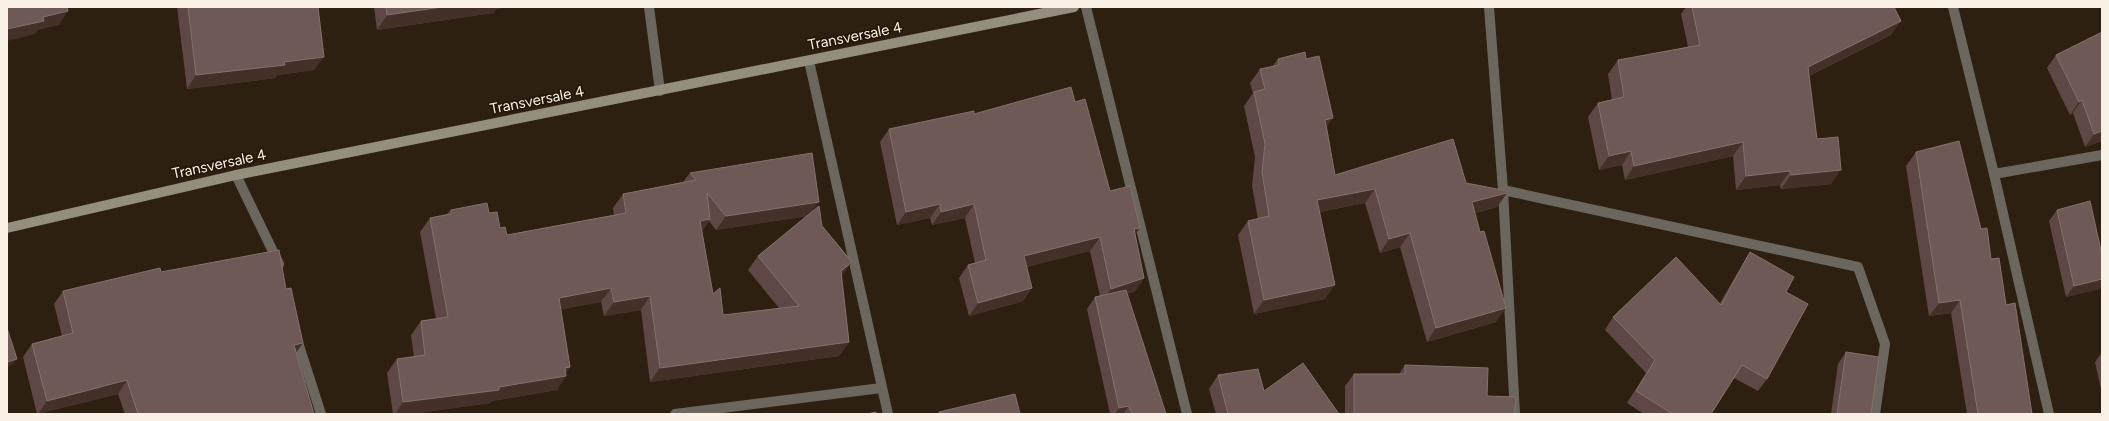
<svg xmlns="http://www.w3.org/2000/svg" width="2109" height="421" viewBox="0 0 2109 421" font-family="Figtree,sans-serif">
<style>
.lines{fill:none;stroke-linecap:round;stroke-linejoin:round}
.minor{stroke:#6b675e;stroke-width:10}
.tertiary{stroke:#6b675e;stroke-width:10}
.secondary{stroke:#948e7f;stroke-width:10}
.wall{fill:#5e4745;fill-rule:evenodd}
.shaded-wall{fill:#443029}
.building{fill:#6f5956;stroke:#84716d}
.labels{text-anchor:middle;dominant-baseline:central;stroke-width:3.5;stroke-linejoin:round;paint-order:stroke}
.street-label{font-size:15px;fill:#faf1e6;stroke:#241707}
</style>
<rect width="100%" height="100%" fill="#2e2011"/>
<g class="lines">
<path class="minor" d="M649,7L660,91
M1489,7L1503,190L1515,414
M809,61L888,414
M1994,174L2102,155
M236,175L279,264
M1503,190L1858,267L1885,344L1875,414
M296,336L321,414
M675,414L881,388"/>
<path class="tertiary" d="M1086,7L1187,414
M1953,7L1994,174L2049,414"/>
<path class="secondary" d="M7,228L236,175L1074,7"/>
</g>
<path class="wall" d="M177,7H318L314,70L277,75L275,78L187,89Z
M374,7H508L496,9L493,13L377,30Z
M1686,7H1894L1891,35L1809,76L1817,139L1831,184L1781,189L1780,185L1736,190L1733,156L1625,180L1622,165L1599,170L1588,117L1598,103L1612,100L1608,74L1618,60L1688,47L1681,14Z
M2102,32V141L2085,147L2073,113L2070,115L2047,68L2056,55Z
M1278,59H1306L1327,127L1335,175L1466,183L1507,193L1497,207L1475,213L1496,322L1427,342L1400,247L1380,253L1365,203L1319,212L1325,299L1254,314L1238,235L1248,221L1258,219L1252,186L1255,157L1244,106L1253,93L1250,83L1260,69L1272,67Z
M1075,102L1110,191L1140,228L1135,234L1144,278L1135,291L1127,294L1166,414H1110L1087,309L1095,297L1100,296L1090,251L1026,267L1032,288L1023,301L969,316L959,278L968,265L975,263L965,218L932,225L930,218L897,225L880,142L889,129L974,114Z
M1916,152L1981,229L2006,305L2032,414H1967L1951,313L1929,316L1906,166Z
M690,173L811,212L852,262L841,276L849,342L839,356L650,382L641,310L604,316L601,302L561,309L570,367L566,373L557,390L492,401L490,403L411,414H393L387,373L397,359L414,357L411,335L421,321L436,319L420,232L430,218L447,214L451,210L489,213L500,228L507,235L614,215L613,208L623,194L683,182ZM807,216L758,256L748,270L779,308L723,315L713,294L702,231L709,221L716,230Z
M2057,210L2102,255V285L2099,289L2066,297L2049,221Z
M1750,252L1786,292L1767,379L1758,391L1734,378L1711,414H1644L1627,403L1646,373L1605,330L1613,317L1720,303L1742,265Z
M161,272L296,353L314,414H125L118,394L37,414L23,357L32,344L62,336L54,304L63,291Z
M1846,352L1871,414H1831L1838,364Z
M2102,352V394L2095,362Z
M1405,365L1487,396L1514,414H1345V386L1354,374H1399Z
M1218,375L1264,391L1339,414H1216L1209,389Z"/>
<path class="shaded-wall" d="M442,7H508L496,9L493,13L377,30L387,15Z
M68,11L59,25L38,30L35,34L7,41V29L43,17Z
M1901,21L1891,35L1799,81L1808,67Z
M324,57L314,70L277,75L275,78L187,89L196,75L284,62Z
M2082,100L2073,113L2070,115L2079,102Z
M1333,118L1323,132L1325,120Z
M2102,131V141L2085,147L2094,134Z
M1743,142L1733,156L1625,180L1634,166Z
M1631,151L1622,165L1599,170L1609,156Z
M1841,170L1831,184L1781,189L1791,175Z
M1790,171L1780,185L1736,190L1746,176Z
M1375,189L1365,203L1307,214L1317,200Z
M1507,193L1497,207L1462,216L1472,202Z
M819,202L809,216L716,230L726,216Z
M940,204L930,218L897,225L906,212Z
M974,204L965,218L932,225L941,212Z
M710,219L700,233V221Z
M1140,228L1130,241L1134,229Z
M1410,233L1400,247L1380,253L1389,239Z
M1100,237L1090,251L1014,270L1024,256Z
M852,262L842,276L831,285L841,271Z
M1144,278L1135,291L1102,303L1111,289Z
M2102,279V285L2099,289L2066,297L2074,286Z
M1335,285L1325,299L1254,314L1264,300Z
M611,288L601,302L549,312L559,298Z
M1032,288L1023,301L969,316L978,303Z
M650,296L641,310L604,316L614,302Z
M1960,300L1951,313L1929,316L1939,303Z
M1506,308L1496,322L1427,342L1436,328Z
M849,342L839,356L650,382L660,368Z
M303,343L294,356V345Z
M17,359L12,365L7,367V362Z
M570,367L563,377L566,376L557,390L492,401L490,403L411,414H395L403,402L499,387L565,368Z
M127,380L118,394L38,414L47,401Z
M1129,406L1123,414H1115L1119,408Z"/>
<path class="building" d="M7,7H67L68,11L43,17L44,21L7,29Z
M188,7H318L324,57L284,62L285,65L196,75Z
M386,7H442L387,15Z
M1692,7H1894L1901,21L1808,67L1817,139L1838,137L1841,170L1791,175L1790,171L1746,176L1743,142L1634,166L1631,151L1609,156L1598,103L1624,97L1618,60L1700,45Z
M2102,32V131L2094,134L2082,100L2079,102L2056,55Z
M1305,52L1306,59L1319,56L1333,118L1325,120L1335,175L1453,139L1466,183L1507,191V193L1472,202L1480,232L1484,231L1506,308L1436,328L1410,233L1389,239L1375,189L1317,200L1335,285L1264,300L1248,221L1269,216L1262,172L1265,144L1254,92L1265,89L1260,69L1279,65L1278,59Z
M1071,87L1075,102L1085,99L1110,191L1130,186L1140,228L1134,229L1144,278L1111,289L1100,237L1024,256L1032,288L978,303L968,265L986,260L974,204L941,212L940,204L906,212L889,129L974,111V114Z
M1959,141L1981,229L1987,228L1991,259L1999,258L2006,305L2015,303L2032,414H1978L1960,300L1939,303L1916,152Z
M812,153L819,202L726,216L707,193L710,219L700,221L713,294L720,288L723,315L799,306L758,256L819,206L822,226L852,262L841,271L849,342L660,368L650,296L614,302L611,288L559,298L570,367L565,368L566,376L499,387V390L403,402L397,359L425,355L421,321L448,317L430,218L451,214V210L487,203L489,213L497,212L500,228L505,227L507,235L626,213L623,194L696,180L690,173Z
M2090,201L2102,255V279L2074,286L2057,210Z
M279,250L286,289L291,288L303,343L294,345L314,414H138L127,380L47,401L32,344L73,333L63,291L160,268L161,272Z
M1750,252L1794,277L1786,292L1808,304L1767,379L1742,365L1711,414H1673L1636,391L1655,360L1613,317L1676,257L1721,305Z
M1126,290L1166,414H1132L1129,406L1119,408L1095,297Z
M7,328L17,359L7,362Z
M1846,352L1879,357L1871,414H1837Z
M1303,363L1339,414H1228L1218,375L1258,369L1264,391Z
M1405,365L1488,368L1487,396L1516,397L1514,414H1354V374H1405Z
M1015,394L1020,414H939V412Z
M876,412V414H867Z"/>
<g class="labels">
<g class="street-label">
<text transform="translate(855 36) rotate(-11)">Transversale 4</text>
<text transform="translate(537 100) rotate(-11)">Transversale 4</text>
<text transform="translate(219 164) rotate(-12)">Transversale 4</text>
</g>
</g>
<rect width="2109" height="421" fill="none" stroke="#faf1e6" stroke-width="16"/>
</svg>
